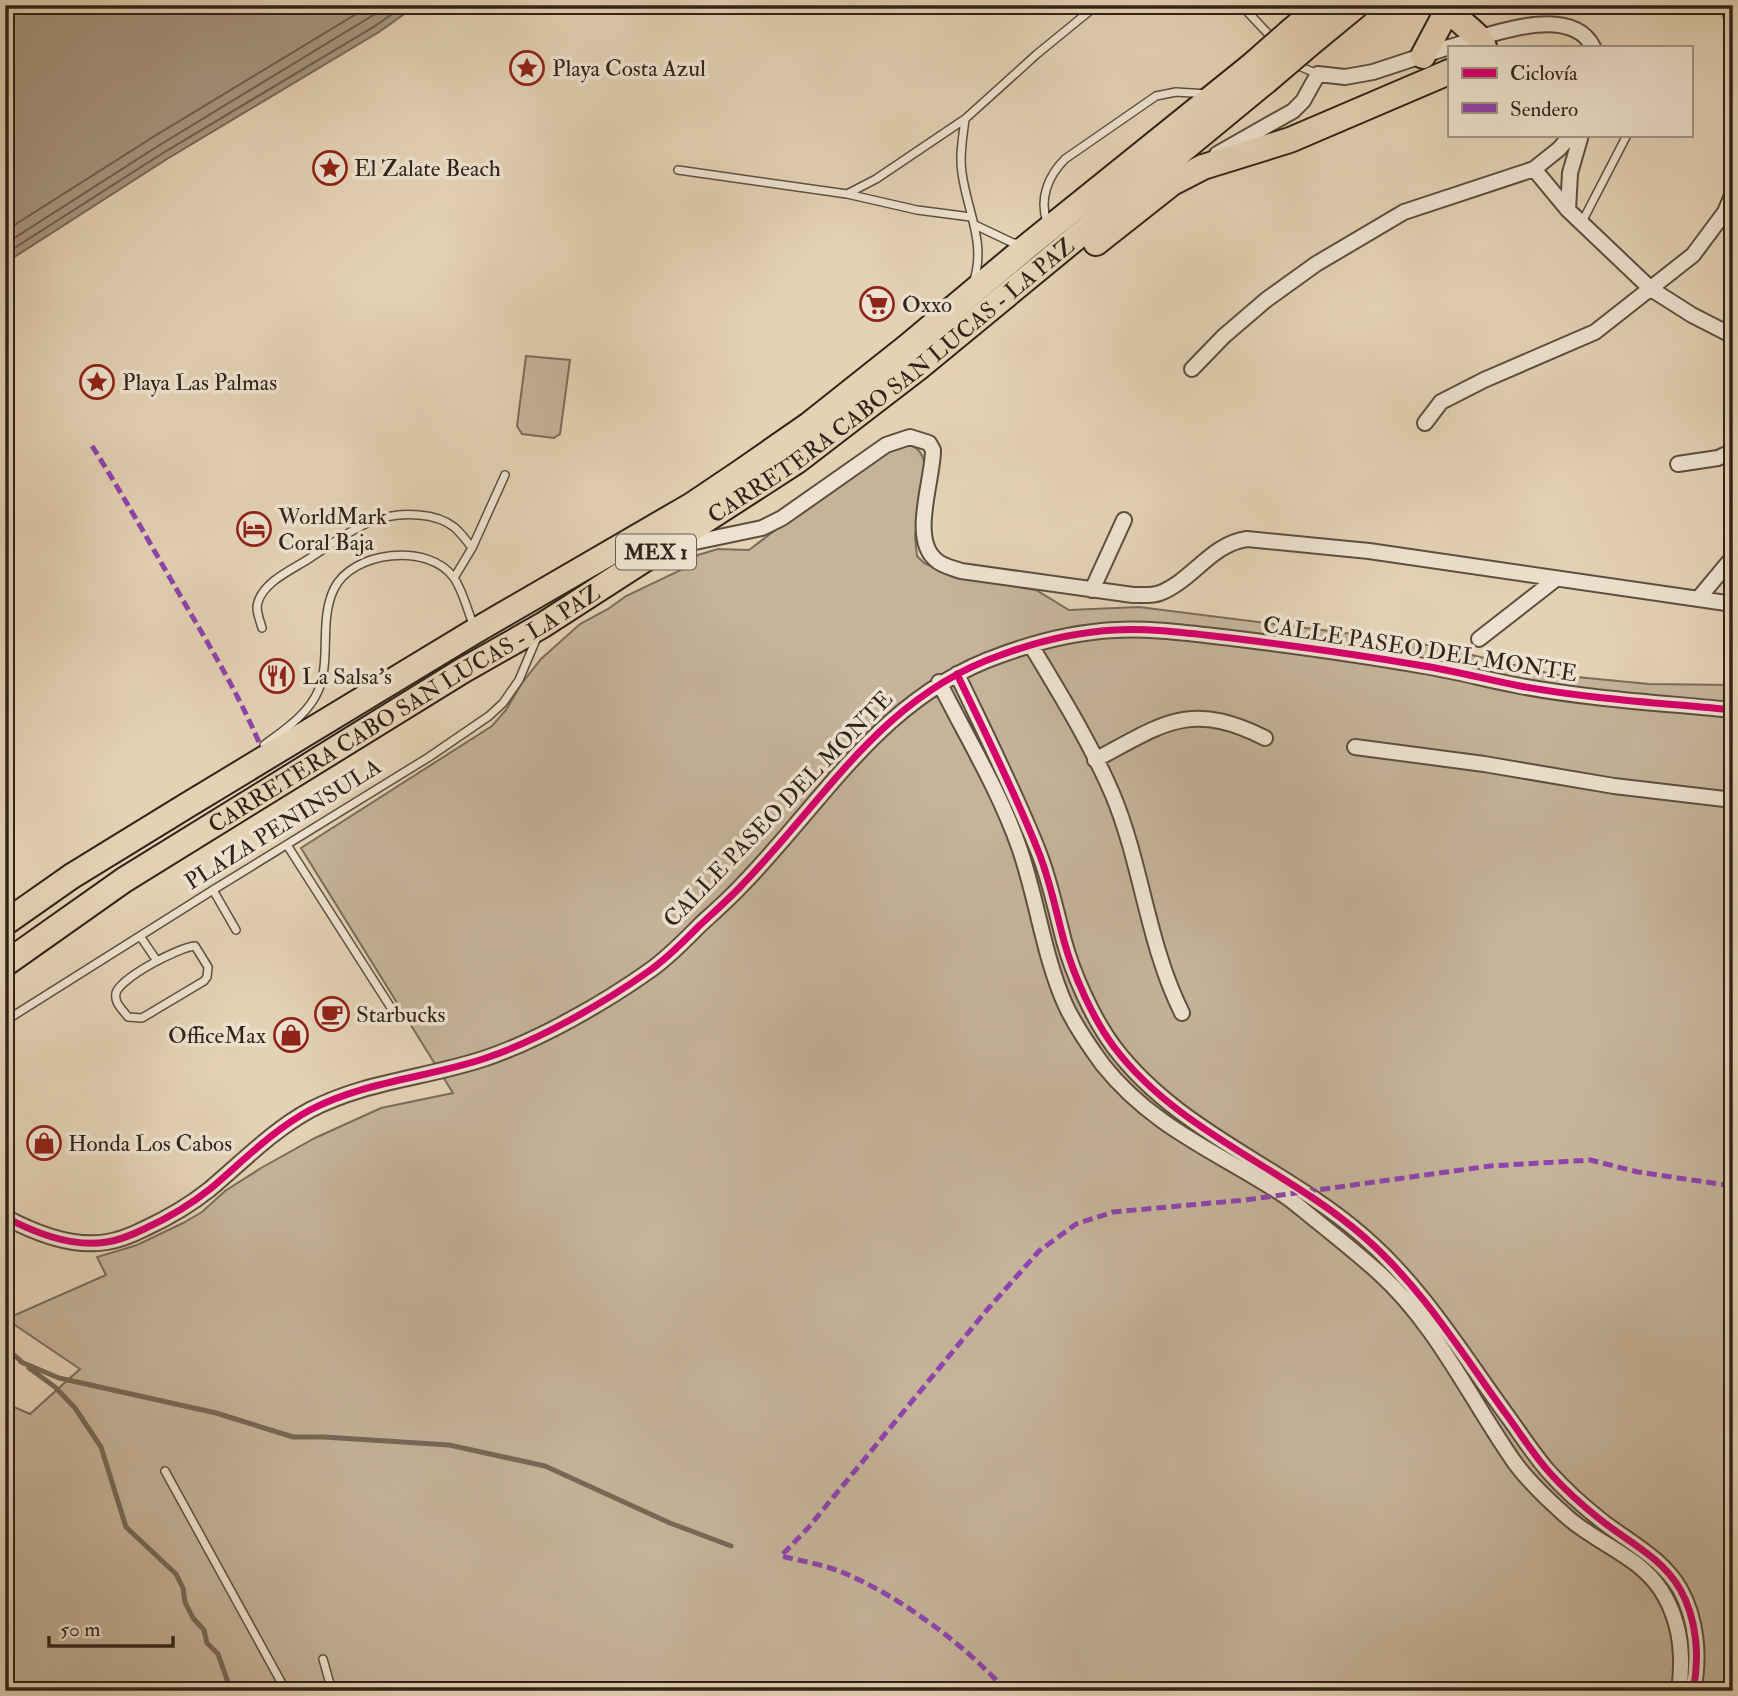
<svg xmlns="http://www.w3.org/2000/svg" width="1738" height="1696" viewBox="0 0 1738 1696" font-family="'IM FELL Double Pica',serif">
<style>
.green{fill:#c5b49a;stroke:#7a6c5a;stroke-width:2}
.water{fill:#a79680;stroke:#776857;stroke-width:2}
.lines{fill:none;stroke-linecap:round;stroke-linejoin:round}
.shore{stroke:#6c5c4c;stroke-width:2}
.stream{stroke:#776857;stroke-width:5}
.lane-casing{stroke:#5d4f40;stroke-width:10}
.street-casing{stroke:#5d4f40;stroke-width:18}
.highway-casing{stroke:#302319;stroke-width:28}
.lane{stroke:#ede2cf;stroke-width:7}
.street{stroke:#ede2cf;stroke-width:14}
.highway{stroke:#e4d2b5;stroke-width:24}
.highway-bridge-casing{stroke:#302319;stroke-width:28;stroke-linecap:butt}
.highway-bridge{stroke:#e4d2b5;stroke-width:24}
.quiet{stroke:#8e44ad;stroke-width:5;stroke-dasharray:10 5;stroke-linecap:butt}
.cycleway-casing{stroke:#ede2cf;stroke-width:11}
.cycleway{stroke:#d6006c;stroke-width:7}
.labels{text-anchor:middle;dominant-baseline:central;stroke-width:7;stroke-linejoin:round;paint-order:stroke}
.shield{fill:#ede2cf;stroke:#695c50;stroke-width:2}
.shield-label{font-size:21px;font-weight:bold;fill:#302319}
.poi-label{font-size:23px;fill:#302319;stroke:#ede2cf;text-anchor:start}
.street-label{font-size:23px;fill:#302319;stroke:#ede2cf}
</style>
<rect width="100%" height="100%" fill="#e4d2b5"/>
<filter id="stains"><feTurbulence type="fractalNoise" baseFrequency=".00286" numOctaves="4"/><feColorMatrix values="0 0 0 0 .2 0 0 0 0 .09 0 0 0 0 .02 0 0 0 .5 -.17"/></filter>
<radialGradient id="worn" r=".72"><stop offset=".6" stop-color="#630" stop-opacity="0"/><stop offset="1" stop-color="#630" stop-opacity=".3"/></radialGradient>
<path class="green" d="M526,356L570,360L560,434L554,438L522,434L517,426Z
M906,444C918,447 922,452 925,465L915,536L917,556L924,563L952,576L1036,590L1069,610L1139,607L1377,637L1438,647L1556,675L1649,684L1733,685V1691H5V1403L30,1414L80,1369L6,1319L106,1275L97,1257L137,1245L183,1223L202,1212L225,1191L261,1168L315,1138L381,1108L453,1093L301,848L492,726L506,710L522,683L541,659L580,624L608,609L626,596L683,569L698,555L718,549L749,550L869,459Z"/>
<path class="water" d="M5,5H417L379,32L167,159L5,263Z"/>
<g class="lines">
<path class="shore" d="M5,231L153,137L371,5
M5,244L158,146L390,5
M5,254L163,153L375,26L405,5"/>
<path class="stream" d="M5,1347L22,1362
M21,1362L59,1378L216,1413L293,1437H324L449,1445L545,1466L670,1523L731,1546
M29,1368L55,1387L75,1408L101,1447L126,1527L176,1574L183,1588L185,1602L193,1618L204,1630L207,1643L218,1654L231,1691"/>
<g class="lane-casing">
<path id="lane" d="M1241,5L1274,40
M1295,61L1301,67L1318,74
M678,170L847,194L876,179L965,119
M847,194L917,210L971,217
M1047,222C1039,199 1048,176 1065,159L1156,96L1176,92L1208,94
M1582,222L1627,135
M975,225L1013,243H1020
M974,280C986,242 967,211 962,173C959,155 963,137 965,119L1037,54L1097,5
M454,578L472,548L505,475
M262,628C260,620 255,610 258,602C264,582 291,570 307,560C343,537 373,510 419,515C431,516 445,520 454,527C461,533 467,541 472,548
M264,745C284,730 309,714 319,689C331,658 319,620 334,589C352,551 429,542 454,578C463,591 468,612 474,627
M287,845L395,1014
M213,890L236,930
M140,936L157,961
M195,946L208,967L207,977L204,981L142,1018L128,1017C122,1009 114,1003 116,993C120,978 179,947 195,946Z
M5,1021L213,890L429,757L489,716L503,703L519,680L538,635
M165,1471L286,1691
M323,1659L332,1691"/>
</g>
<g class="street-casing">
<path id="street" d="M1729,5L1733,23
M1450,47C1487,36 1570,2 1593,47
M1571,135L1559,149L1534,169L1568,210L1651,289L1692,315L1733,336
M1217,154L1293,111L1303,101L1318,74L1345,77L1373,72L1449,47
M1568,210L1570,173L1581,135
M1192,369L1224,336L1266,300L1316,264L1404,212L1534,169
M1425,423L1441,402L1484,380L1595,332L1693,255L1725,212L1733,193
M1678,464L1718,458L1733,451
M676,546L762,528L782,518L886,445L910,437L929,443L933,450C933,480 910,539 936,560C942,566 953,568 961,571L1133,595C1142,595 1152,596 1160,593C1193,580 1211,544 1247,539L1369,551L1733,604
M1092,590L1124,520
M1698,599L1733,557
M1479,639L1556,579
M1032,647C1060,694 1090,742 1112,793C1142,864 1147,943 1182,1013
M957,674C985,733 1015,792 1039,853C1050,881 1056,911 1064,941C1073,974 1093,1019 1114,1047C1178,1132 1284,1167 1363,1236C1421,1286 1461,1352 1506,1414C1520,1433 1533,1454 1549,1472C1565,1490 1583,1506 1602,1521C1629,1542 1662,1558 1680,1589C1697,1619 1700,1658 1693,1691
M939,682C966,736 999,790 1019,847C1037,898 1043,954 1065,1004C1075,1026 1089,1046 1103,1065C1153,1128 1218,1152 1282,1194C1295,1202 1306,1213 1318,1222C1338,1238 1359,1255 1378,1272C1437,1325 1470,1399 1515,1463C1529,1482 1547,1499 1565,1515C1595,1543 1638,1555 1661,1590C1681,1621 1684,1656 1679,1691
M1355,747L1484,764L1614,786L1733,800
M1095,760C1163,724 1189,700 1265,738
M5,1217C35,1233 73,1248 107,1242C120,1240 132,1235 144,1229C168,1218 190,1205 210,1189C242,1162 273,1130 310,1110C365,1081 427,1078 486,1058C539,1040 604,1003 649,971C668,958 684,941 700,925C714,912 729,899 742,885C825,800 882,696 1001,655C1036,642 1077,632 1115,630C1154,628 1193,634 1231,638C1296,646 1361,655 1424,666C1456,671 1488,680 1520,686C1590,699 1662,703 1733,710"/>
</g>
<g class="highway-casing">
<g id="highway">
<path d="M1449,5C1457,25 1478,30 1484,47"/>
<path d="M1292,30L1322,5"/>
<path d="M1306,47L1357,5"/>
<path d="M1423,56L1449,7"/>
<path d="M1096,243L1172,183L1203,167L1290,140L1449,72"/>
<path d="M5,923L72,876L186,806L475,631L692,505L741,472L810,424L907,347L1030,244L1251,66"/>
<path id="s1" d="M5,964L124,880L462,671L543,625L797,461L918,368L1265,82"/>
</g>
</g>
<use href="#lane" class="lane"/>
<use href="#street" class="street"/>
<use href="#highway" class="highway"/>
<g class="highway-bridge-casing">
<path id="highway-bridge" d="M1251,66L1292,30
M1265,82L1306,47"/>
</g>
<use href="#highway-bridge" class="highway-bridge"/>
<path class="quiet" d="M92,446C122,493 149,542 177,590C207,642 238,692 261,747
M1006,1691C967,1646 899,1596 844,1573C825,1565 802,1561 781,1556L808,1528L986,1311L1039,1251L1076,1224L1113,1212L1245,1200L1490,1166L1590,1160L1638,1172L1733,1186"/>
<g class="cycleway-casing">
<path id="cycleway" d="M957,674C985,733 1015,792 1039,853C1050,881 1056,911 1064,941C1073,974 1093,1019 1114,1047C1178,1132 1284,1167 1363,1236C1421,1286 1461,1352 1506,1414C1520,1433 1533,1454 1549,1472C1565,1490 1583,1506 1602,1521C1629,1542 1662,1558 1680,1589C1697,1619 1700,1658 1693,1691
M5,1217C35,1233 73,1248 107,1242C120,1240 132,1235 144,1229C168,1218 190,1205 210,1189C242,1162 273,1130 310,1110C365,1081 427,1078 486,1058C539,1040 604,1003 649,971C668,958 684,941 700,925C714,912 729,899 742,885C825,800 882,696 1001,655C1036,642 1077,632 1115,630C1154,628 1193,634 1231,638C1296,646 1361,655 1424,666C1456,671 1488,680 1520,686C1590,699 1662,703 1733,710"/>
</g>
<use href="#cycleway" class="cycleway"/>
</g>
<defs>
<g id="sight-ring" transform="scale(1.75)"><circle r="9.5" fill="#ede2cf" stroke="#8f2418" stroke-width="1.5"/><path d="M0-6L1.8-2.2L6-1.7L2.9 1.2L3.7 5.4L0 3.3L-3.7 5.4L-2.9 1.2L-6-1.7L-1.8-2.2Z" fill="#8f2418"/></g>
<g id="supermarket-ring" transform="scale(1.75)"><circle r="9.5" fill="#ede2cf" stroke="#8f2418" stroke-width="1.5"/><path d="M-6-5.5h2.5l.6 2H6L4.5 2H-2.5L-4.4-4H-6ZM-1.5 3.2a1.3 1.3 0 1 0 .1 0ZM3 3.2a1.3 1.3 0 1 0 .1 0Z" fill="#8f2418"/></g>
<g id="hotel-ring" transform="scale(1.75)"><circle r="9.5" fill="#ede2cf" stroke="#8f2418" stroke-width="1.5"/><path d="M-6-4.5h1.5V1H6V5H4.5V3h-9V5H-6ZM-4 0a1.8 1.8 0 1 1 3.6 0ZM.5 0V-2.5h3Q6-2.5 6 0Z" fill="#8f2418"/></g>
<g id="restaurant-ring" transform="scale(1.75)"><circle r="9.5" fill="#ede2cf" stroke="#8f2418" stroke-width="1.5"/><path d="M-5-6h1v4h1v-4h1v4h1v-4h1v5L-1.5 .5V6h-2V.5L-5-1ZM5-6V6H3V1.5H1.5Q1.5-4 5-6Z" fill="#8f2418"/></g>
<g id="cafe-ring" transform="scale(1.75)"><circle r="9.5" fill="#ede2cf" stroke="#8f2418" stroke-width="1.5"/><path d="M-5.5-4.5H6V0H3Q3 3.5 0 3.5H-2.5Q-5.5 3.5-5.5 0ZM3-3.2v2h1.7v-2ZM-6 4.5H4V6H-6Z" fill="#8f2418"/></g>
<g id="shop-ring" transform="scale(1.75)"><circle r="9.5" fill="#ede2cf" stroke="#8f2418" stroke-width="1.5"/><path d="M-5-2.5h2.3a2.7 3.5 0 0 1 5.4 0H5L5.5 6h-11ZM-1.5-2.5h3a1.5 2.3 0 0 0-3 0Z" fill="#8f2418"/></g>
</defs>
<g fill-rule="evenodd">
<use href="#sight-ring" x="527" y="68"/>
<use href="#sight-ring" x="330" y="168"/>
<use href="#supermarket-ring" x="877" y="304"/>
<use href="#sight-ring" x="97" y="382"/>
<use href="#hotel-ring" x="254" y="529"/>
<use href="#restaurant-ring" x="277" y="676"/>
<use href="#cafe-ring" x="332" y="1014"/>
<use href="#shop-ring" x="291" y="1035"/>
<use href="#shop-ring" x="44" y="1143"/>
</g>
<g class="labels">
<rect class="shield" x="616" y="534.5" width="80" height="35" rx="5"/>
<g class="shield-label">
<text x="656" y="552">MEX 1</text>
</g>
<g class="poi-label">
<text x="552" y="68">Playa Costa Azul</text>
<text x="354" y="168">El Zalate Beach</text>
<text x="902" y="304">Oxxo</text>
<text x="122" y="382">Playa Las Palmas</text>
<text x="278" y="516">WorldMark<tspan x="278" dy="26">Coral Baja</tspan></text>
<text x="302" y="676">La Salsa's</text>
<text x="356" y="1014">Starbucks</text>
<text x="266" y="1035" text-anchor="end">OfficeMax</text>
<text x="68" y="1143">Honda Los Cabos</text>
</g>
<g class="street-label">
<text stroke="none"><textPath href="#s1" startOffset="1062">CARRETERA CABO SAN LUCAS - LA PAZ</textPath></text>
<text transform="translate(1420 649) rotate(9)">CALLE PASEO DEL MONTE</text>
<text stroke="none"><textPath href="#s1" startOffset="474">CARRETERA CABO SAN LUCAS - LA PAZ</textPath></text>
<text transform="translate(778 809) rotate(-46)">CALLE PASEO DEL MONTE</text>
<text transform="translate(283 824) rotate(-32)">PLAZA PENINSULA</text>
</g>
</g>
<rect width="1738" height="1696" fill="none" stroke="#e4d2b5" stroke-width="28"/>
<rect x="7" y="7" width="1724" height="1682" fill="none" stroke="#302319" stroke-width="3.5"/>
<rect x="14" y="14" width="1710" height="1668" fill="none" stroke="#302319" stroke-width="2"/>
<rect x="1448" y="46" width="245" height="91" fill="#ede2cf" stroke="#a19686" stroke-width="2"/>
<rect x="1462" y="68" width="35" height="10" fill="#d6006c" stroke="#a19686" stroke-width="2"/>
<text x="1510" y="80" font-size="21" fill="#302319">Ciclovía</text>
<rect x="1462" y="103" width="35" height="10" fill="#8e44ad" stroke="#a19686" stroke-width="2"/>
<text x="1510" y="116" font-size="21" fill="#302319">Sendero</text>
<path d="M49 1636v10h124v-10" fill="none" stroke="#302319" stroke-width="3.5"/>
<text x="60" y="1636" font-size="21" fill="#302319" stroke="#ede2cf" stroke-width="5" paint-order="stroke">50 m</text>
<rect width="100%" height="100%" filter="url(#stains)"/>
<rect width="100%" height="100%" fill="url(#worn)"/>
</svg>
